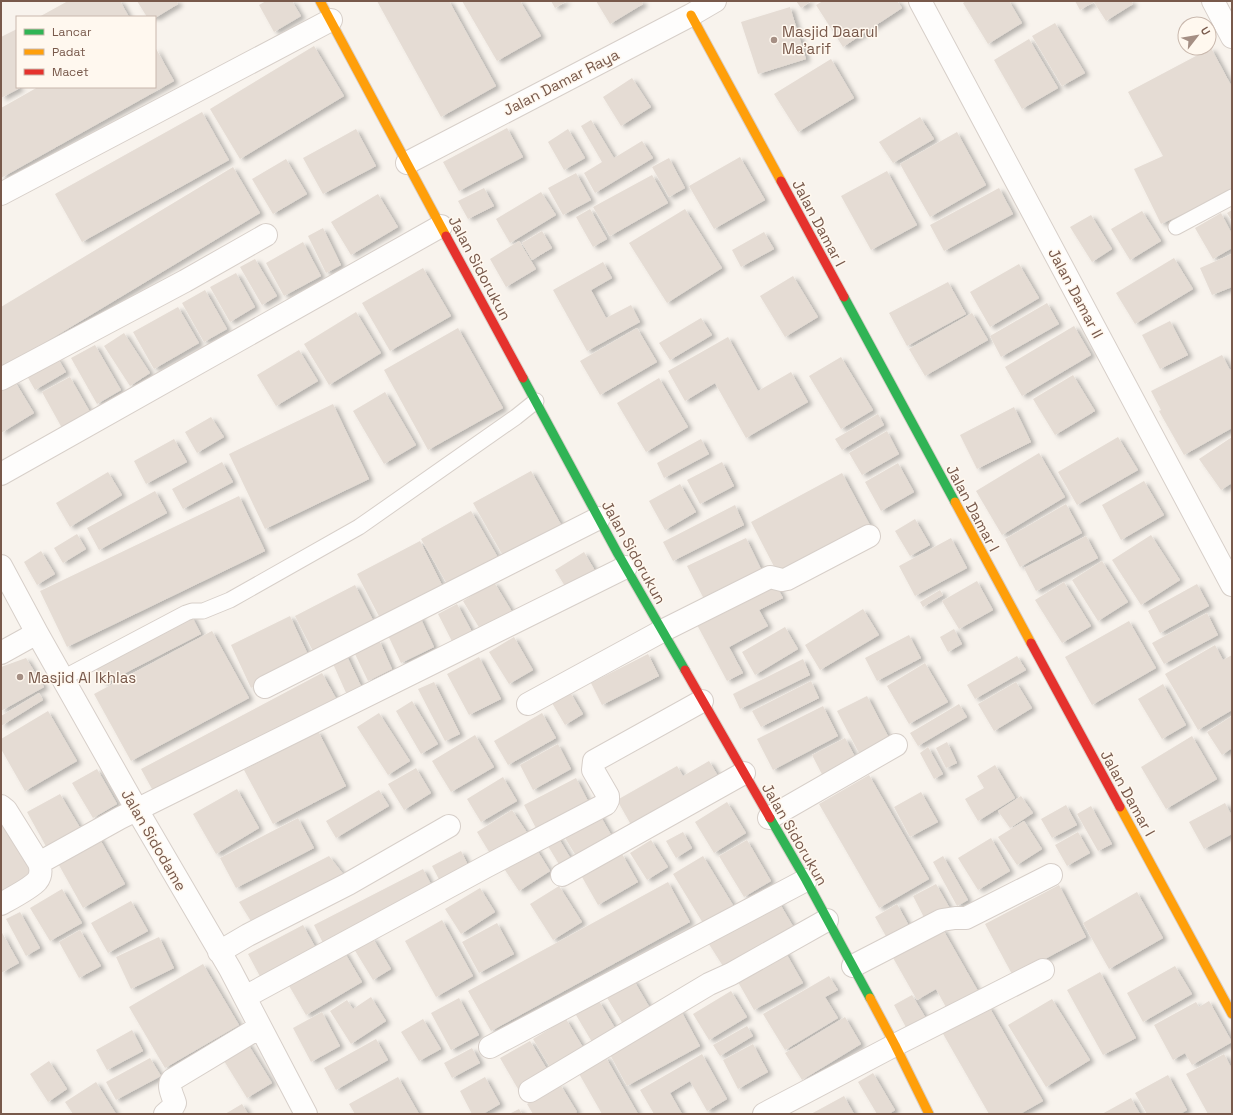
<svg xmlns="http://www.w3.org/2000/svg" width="1233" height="1115" viewBox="0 0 1233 1115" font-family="'Space Grotesk',sans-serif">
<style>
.building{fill:#e5dcd4;filter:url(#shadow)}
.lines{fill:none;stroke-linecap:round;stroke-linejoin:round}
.lane-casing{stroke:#d7cfc9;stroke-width:17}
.street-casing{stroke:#d7cfc9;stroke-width:24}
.fast-casing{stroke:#d8cfc9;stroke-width:11}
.slow-casing{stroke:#d8cfc9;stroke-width:11}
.jam-casing{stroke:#d8cfc9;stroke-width:11}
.lane{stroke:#fefdfc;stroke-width:15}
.street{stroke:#fefdfc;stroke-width:22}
.fast{stroke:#30b455;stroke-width:9}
.slow{stroke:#ff9f0a;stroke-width:9}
.jam{stroke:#e5322d;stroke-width:9}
.poi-dot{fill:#a58f84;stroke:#fff8ef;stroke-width:1.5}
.labels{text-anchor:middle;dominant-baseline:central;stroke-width:3;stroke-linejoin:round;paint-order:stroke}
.poi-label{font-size:15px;fill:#78594b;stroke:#fff8ef;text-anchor:start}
.street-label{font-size:15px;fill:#78594b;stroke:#fff8ef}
</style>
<defs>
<filter id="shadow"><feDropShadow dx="4.5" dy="2.5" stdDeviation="2" flood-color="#0004"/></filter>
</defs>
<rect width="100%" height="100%" fill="#f8f3ed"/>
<path class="building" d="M68,1H120L129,17H39Z
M137,1H177L178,4L155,18V17H147Z
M266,1H292L301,16L274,32L259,5Z
M377,1H449L496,86L441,117Z
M462,1H520L541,36L497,61Z
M551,1H567L555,8Z
M596,1H642L643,4L610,24Z
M796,1H811L801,8Z
M823,1H897L902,8L843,47L816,5Z
M966,1H1009L1022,23L988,44L963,3Z
M1075,1H1131L1133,4L1106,21L1094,2L1080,10Z
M790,7L806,59L758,74L741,22Z
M1055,23L1085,73L1062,86L1032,36Z
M17,29V87H22L1,98V37Z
M1029,39L1058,88L1022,109L994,60Z
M314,46L344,96L240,159L210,109Z
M155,47L174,81L1,178V108L38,87H155Z
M1211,48L1232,87V191L1161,224L1134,169L1163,156L1128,92Z
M831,59L854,98L798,132L774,94Z
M632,78L651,107L621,126L603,97Z
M202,112L229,160L82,242L55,194Z
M920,117L934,139L893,163L879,142Z
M591,120L614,158L642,141L653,158L595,193L584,173L602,162L581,126Z
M507,128L523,157L459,191L443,162Z
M356,129L376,166L323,194L303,158Z
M568,129L585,158L564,170L548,142Z
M957,132L986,185L930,217L900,164Z
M740,157L765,200L714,229L689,186Z
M669,158L685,188L669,197L652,167Z
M286,159L307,194L273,214L252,179Z
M233,167L260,213L1,369V307Z
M887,171L917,225L871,250L841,196Z
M576,173L591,200L563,215L548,188Z
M652,175L668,203L610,236L593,207Z
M484,188L494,206L468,219L458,201Z
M999,188L1013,214L944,251L930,225Z
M541,192L556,215L510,243L496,219Z
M378,194L398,227L351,255L331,222Z
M590,209L607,239L593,247L576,217Z
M685,209L722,268L667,303L629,243Z
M1232,210V221L1227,213Z
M1142,211L1161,241L1130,260L1111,229Z
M1221,213L1232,234V248L1213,259L1195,228Z
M1091,215L1112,249L1092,262L1070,227Z
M323,228L341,265L326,273L308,236Z
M542,231L552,248L532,260L522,243Z
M764,232L774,249L741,267L732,250Z
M519,241L536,269L506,287L490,259Z
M303,242L321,276L284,296L266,263Z
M1232,254V287L1212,295L1200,268Z
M1174,258L1193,289L1135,324L1116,293Z
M255,259L277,296L262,305L240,267Z
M603,262L612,278L591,290L606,318L631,305L640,322L587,351L553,290Z
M1019,264L1039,298L990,327L970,292Z
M423,268L451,316L390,351L362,303Z
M236,273L255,307L230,322L210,287Z
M793,276L818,317L785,337L760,296Z
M948,282L966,314L907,346L889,313Z
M205,290L227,329L204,342L182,303Z
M1047,303L1059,324L1001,357L990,336Z
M178,307L199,343L154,369L133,332Z
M356,312L381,353L329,385L304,344Z
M972,313L988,340L925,376L909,349Z
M701,318L712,335L670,360L659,343Z
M1170,321L1188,355L1160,369L1142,335Z
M1074,326L1091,355L1022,396L1005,367Z
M458,328L503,408L428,450L384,370Z
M637,328L657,362L600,395L580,361Z
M124,333L150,373L130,386L104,346Z
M728,337L758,391L791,372L808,402L746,438L715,383L685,401L668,371Z
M95,345L121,390L97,404L71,358Z
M299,350L318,381L276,406L257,375Z
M1222,355L1230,370L1232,369V428L1184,455L1159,411L1161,410L1151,391Z
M57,357L66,372L35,390L27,376Z
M841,357L873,410L841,429L809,376Z
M1073,375L1095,411L1055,435L1033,399Z
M70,377L90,412L62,428L42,392Z
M659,378L688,427L646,452L617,403Z
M14,380L34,413L1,433V388Z
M385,392L416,445L384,464L353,411Z
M333,404L369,479L265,529L229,454Z
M1014,407L1031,442L977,469L960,435Z
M878,414L884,425L842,450L835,439Z
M211,417L224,437L197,453L185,432Z
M887,431L899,454L862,475L849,453Z
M1118,437L1138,470L1077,505L1058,472Z
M1232,437V483L1221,490L1199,459Z
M174,439L187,462L146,484L134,461Z
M701,439L709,454L664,478L657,463Z
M1039,453L1065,497L1002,535L976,491Z
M222,462L233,482L183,509L172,489Z
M722,462L734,486L700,504L687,480Z
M898,463L914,492L881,511L865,482Z
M531,471L563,528L506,561L473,503Z
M108,472L122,495L70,527L56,503Z
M842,473L872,529L780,578L751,522Z
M1144,481L1164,515L1121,540L1102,505Z
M680,484L696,512L665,530L649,501Z
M155,491L167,513L99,550L87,528Z
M239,496L265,551L67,647L40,591Z
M1066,504L1082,533L1020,567L1005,539Z
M735,505L744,525L673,561L663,542Z
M471,511L500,561L450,589L421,539Z
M915,519L930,545L910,556L895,531Z
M77,534L86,549L63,563L54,548Z
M1151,535L1180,580L1141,605L1112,560Z
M1086,536L1098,558L1036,591L1024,568Z
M746,538L763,573L705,601L687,566Z
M951,538L967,568L915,596L899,566Z
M420,541L446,593L383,624L357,574Z
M41,551L55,574L37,585L24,562Z
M584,552L597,574L568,591L555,570Z
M1102,561L1128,602L1098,621L1072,580Z
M773,580L783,598L759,610L768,626L729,647L743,673L727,681L695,621Z
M977,581L993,610L959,629L942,601Z
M494,582L514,615L483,634L463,601Z
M1064,582L1091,626L1062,643L1035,600Z
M1197,584L1209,606L1160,633L1148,611Z
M355,585L376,626L316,657L295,616Z
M940,590L943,595L923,607L920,602Z
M457,604L477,641L457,651L438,614Z
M863,609L879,635L820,670L805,645Z
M1207,613L1218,635L1164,664L1152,643Z
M191,615L201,634L104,684L94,665Z
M419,615L434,647L401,663L386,631Z
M290,616L310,659L251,688L231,645Z
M1129,621L1156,668L1092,705L1065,657Z
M785,627L798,649L755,675L742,652Z
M954,629L962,644L948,652L940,637Z
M212,631L249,698L131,761L94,694Z
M909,635L921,658L877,681L865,658Z
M514,637L533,670L509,684L489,652Z
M379,640L392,669L368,681L354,652Z
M1215,645L1223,660L1232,655V710L1198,730L1165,674Z
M344,650L362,688L347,695L330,657Z
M648,654L659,676L602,705L591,683Z
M1017,656L1026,670L975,699L967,685Z
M479,657L501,699L469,715L447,674Z
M26,658L44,687L1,711V667Z
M803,659L810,675L740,709L733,694Z
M925,663L948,702L909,724L887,686Z
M322,673L338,702L157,798L141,769Z
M811,681L819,698L761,727L752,711Z
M434,682L460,734L445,741L418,689Z
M1016,682L1032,708L994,731L978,704Z
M1163,684L1186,725L1162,739L1138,699Z
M570,692L583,714L565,725L552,703Z
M39,693L43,700L1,726V716Z
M867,696L889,738L859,753L837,711Z
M412,701L438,744L421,754L396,711Z
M959,704L967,717L918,746L910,733Z
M823,706L838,736L773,770L757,739Z
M48,711L77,761L25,791L1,749V739Z
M379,713L410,761L388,775L357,727Z
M542,713L556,738L508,765L494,741Z
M1232,716V748L1222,755L1207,732Z
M318,731L346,786L273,824L244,770Z
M475,735L494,767L451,792L432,761Z
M1192,736L1217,779L1166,809L1141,767Z
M845,738L859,764L826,782L812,755Z
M947,742L957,763L946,768L936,748Z
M558,744L571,769L533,790L520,765Z
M928,747L943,774L934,779L920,753Z
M709,761L721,781L634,830L617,800L677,766L683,776Z
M995,765L1015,798L978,821L965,799L984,788L977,776Z
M416,768L431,793L404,810L388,784Z
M97,769L117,804L93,818L72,783Z
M869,775L929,879L879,908L819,804Z
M503,777L517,801L481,822L467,799Z
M576,778L589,803L537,830L524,805Z
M237,789L259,828L216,854L193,814Z
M379,790L389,806L336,838L326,821Z
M921,792L938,822L910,837L894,807Z
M60,794L82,831L48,850L27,812Z
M1021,796L1033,813L1010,828L998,811Z
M727,802L746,833L714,853L695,822Z
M1225,803L1232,816V834L1204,849L1189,822Z
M1066,805L1077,825L1052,838L1041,819Z
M1091,806L1112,844L1098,851L1077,814Z
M512,810L530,837L494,860L477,832Z
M598,812L613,838L578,859L562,833Z
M298,818L314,848L236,888L220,858Z
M1,820L34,877L1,896Z
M1024,821L1042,849L1017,865L998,837Z
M683,832L692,848L676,858L666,841Z
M1078,832L1090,853L1067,866L1055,845Z
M97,834L125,884L83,908L55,858Z
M556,834L571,859L560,866L545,841Z
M991,838L1010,871L978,890L958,858Z
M651,840L668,867L647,880L630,853Z
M747,840L771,881L744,897L719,856Z
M535,847L550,871L519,891L503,867Z
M461,851L472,873L443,887L432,866Z
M622,854L638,882L598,905L582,877Z
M329,856L344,875L254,926L239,902Z
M703,856L736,910L706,928L673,874Z
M943,856L968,900L957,906L933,862Z
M423,869L435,892L326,949L314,925Z
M668,882L690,922L491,1031L468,991Z
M936,884L952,912L928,925L913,896Z
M1059,885L1086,937L1013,976L985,924Z
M559,886L582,922L553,940L530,904Z
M480,888L495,912L461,934L445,909Z
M62,889L82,923L50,941L30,908Z
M1137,892L1163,938L1109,969L1083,923Z
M777,899L797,933L728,974L707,941Z
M131,901L148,931L108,953L91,923Z
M897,904L913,933L891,945L875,917Z
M20,912L40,948L26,956L6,919Z
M442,920L473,976L436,997L405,941Z
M497,923L514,954L479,973L462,942Z
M303,925L318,952L263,982L248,954Z
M942,928L978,991L947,1009L936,989L917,1000L892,956Z
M80,930L101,966L79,978L59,942Z
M1,931L19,963L1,973Z
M159,937L174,968L131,989L116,957Z
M372,937L391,969L373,980L354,949Z
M783,948L803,983L754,1010L734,975Z
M343,950L362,982L306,1015L288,984Z
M203,964L239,1025L165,1068L129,1007Z
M1175,966L1192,994L1143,1022L1127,993Z
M1100,972L1136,1038L1103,1055L1067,990Z
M829,976L838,990L825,997L838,1018L785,1050L763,1014Z
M633,979L650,1008L623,1024L606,996Z
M731,991L747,1017L709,1040L693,1014Z
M912,995L927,1020L908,1031L894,1005Z
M371,997L386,1021L351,1044L330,1011L347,1000L353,1009Z
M459,998L479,1035L451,1050L431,1013Z
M1052,999L1090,1060L1046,1087L1008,1025Z
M599,1001L615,1028L592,1042L576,1015Z
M1209,1001L1232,1042L1192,1065L1185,1053L1173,1060L1154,1025L1196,1002L1199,1007Z
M988,1005L1043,1101L1020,1114H989L942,1032Z
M680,1009L700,1046L627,1086L607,1049Z
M322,1012L340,1046L311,1062L293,1028Z
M845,1017L861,1044L802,1080L785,1053Z
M423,1019L441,1049L419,1061L401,1032Z
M566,1019L584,1049L551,1069L533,1039Z
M747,1026L753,1036L720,1056L713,1045Z
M132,1030L143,1051L107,1070L96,1050Z
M376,1039L388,1060L336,1090L324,1068Z
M246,1041L272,1083L247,1098L221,1056Z
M530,1041L548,1071L518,1089L500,1058Z
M753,1044L768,1072L738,1089L723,1060Z
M472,1048L480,1063L452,1078L444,1063Z
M702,1054L727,1099L707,1111L690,1081L670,1093L682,1114H654L640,1090Z
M1224,1054L1232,1069V1114H1208L1186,1074Z
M605,1056L638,1114H602L578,1072Z
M150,1058L161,1076L116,1100L106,1082Z
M49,1061L67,1089L48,1102L30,1074Z
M873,1073L895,1110L889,1114H877L858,1082Z
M1168,1075L1187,1110L1180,1114H1147L1135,1093Z
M398,1077L419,1114H355L349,1104Z
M485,1077L500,1104L483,1114H472L460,1091Z
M96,1082L116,1114H73L65,1102Z
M560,1084L577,1112L573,1114H533L527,1104Z
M844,1096L854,1114H811Z
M1131,1098L1140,1114H1102Z
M242,1104L248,1114H225Z
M519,1109L522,1114H509Z"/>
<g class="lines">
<g class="lane-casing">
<path id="lane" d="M1176,227L1232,197
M63,678L186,613L192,611H203L230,600L359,527L516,417L536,401"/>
</g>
<g class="street-casing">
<path id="street" d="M920,1L1232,585
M1213,1L1232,37
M407,163L691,15L715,1
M1,194L331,20
M1,379L185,281L266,235
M1,474L441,226
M1,566L37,633L137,810L230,969L306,1114
M1,653L37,633
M265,687L599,518
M528,704L662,631L770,577L782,580L787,579L869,536
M1,806L6,810L39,863C41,869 41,876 37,881C31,888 10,899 1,904
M769,818L896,745
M39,863L120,818L626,567
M562,875L744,773
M219,952L248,935L348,884L449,826
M853,966L942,920L955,918H966L1051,875
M245,997L487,866L606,804L608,800V796L593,770L594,761L702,701
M490,1047L806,880
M530,1091L709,984L731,974L827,920
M165,1114L173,1107L175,1103C173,1096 167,1086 172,1080L260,1027
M764,1114L895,1045L1043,970"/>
</g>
<g class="fast-casing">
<path id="fast" d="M844,297L955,502
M523,378L618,554L685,670
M770,818L806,880L870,998"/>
</g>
<g class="slow-casing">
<path id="slow" d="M320,1L446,236
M691,15L781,181
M955,502L1031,643
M1120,807L1232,1014
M870,998L895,1045L929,1114"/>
</g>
<g class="jam-casing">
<path id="jam" d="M781,181L844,297
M446,236L523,378
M1031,643L1120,807
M685,670L770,818"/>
</g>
<use href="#lane" class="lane"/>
<use href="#street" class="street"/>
<use href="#fast" class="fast"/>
<use href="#slow" class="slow"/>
<use href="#jam" class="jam"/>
</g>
<g class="poi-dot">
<circle cx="774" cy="40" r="4"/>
<circle cx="20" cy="677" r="4"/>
</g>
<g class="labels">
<g class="poi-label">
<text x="782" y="31">Masjid Daarul<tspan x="782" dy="17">Ma'arif</tspan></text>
<text x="28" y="677">Masjid Al Ikhlas</text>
</g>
<g class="street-label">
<text transform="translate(561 82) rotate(-27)">Jalan Damar Raya</text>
<text transform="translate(819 223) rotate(62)">Jalan Damar I</text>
<text transform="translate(480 268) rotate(62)">Jalan Sidorukun</text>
<text transform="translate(1076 293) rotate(62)">Jalan Damar II</text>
<text transform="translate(973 508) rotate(62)">Jalan Damar I</text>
<text transform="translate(634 552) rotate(61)">Jalan Sidorukun</text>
<text transform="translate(1128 793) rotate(61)">Jalan Damar I</text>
<text transform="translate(795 834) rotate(60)">Jalan Sidorukun</text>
<text transform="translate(154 840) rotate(60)">Jalan Sidodame</text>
</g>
</g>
<rect width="1233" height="1115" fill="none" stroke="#78594b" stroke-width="4"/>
<rect x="16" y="16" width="140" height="72" fill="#fff8ef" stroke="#c9b8ad"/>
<rect x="24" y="29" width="20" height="6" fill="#30b455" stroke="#c9b8ad"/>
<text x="52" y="36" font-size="12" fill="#78594b">Lancar</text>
<rect x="24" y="49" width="20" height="6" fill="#ff9f0a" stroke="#c9b8ad"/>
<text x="52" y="56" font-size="12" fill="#78594b">Padat</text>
<rect x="24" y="69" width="20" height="6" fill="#e5322d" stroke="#c9b8ad"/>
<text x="52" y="76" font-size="12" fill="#78594b">Macet</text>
<g transform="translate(1197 36) rotate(59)"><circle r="19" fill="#fff8ef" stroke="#c9b8ad"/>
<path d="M0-3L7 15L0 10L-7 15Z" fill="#a58f84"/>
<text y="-6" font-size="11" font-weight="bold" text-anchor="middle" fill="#78594b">U</text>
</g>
</svg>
